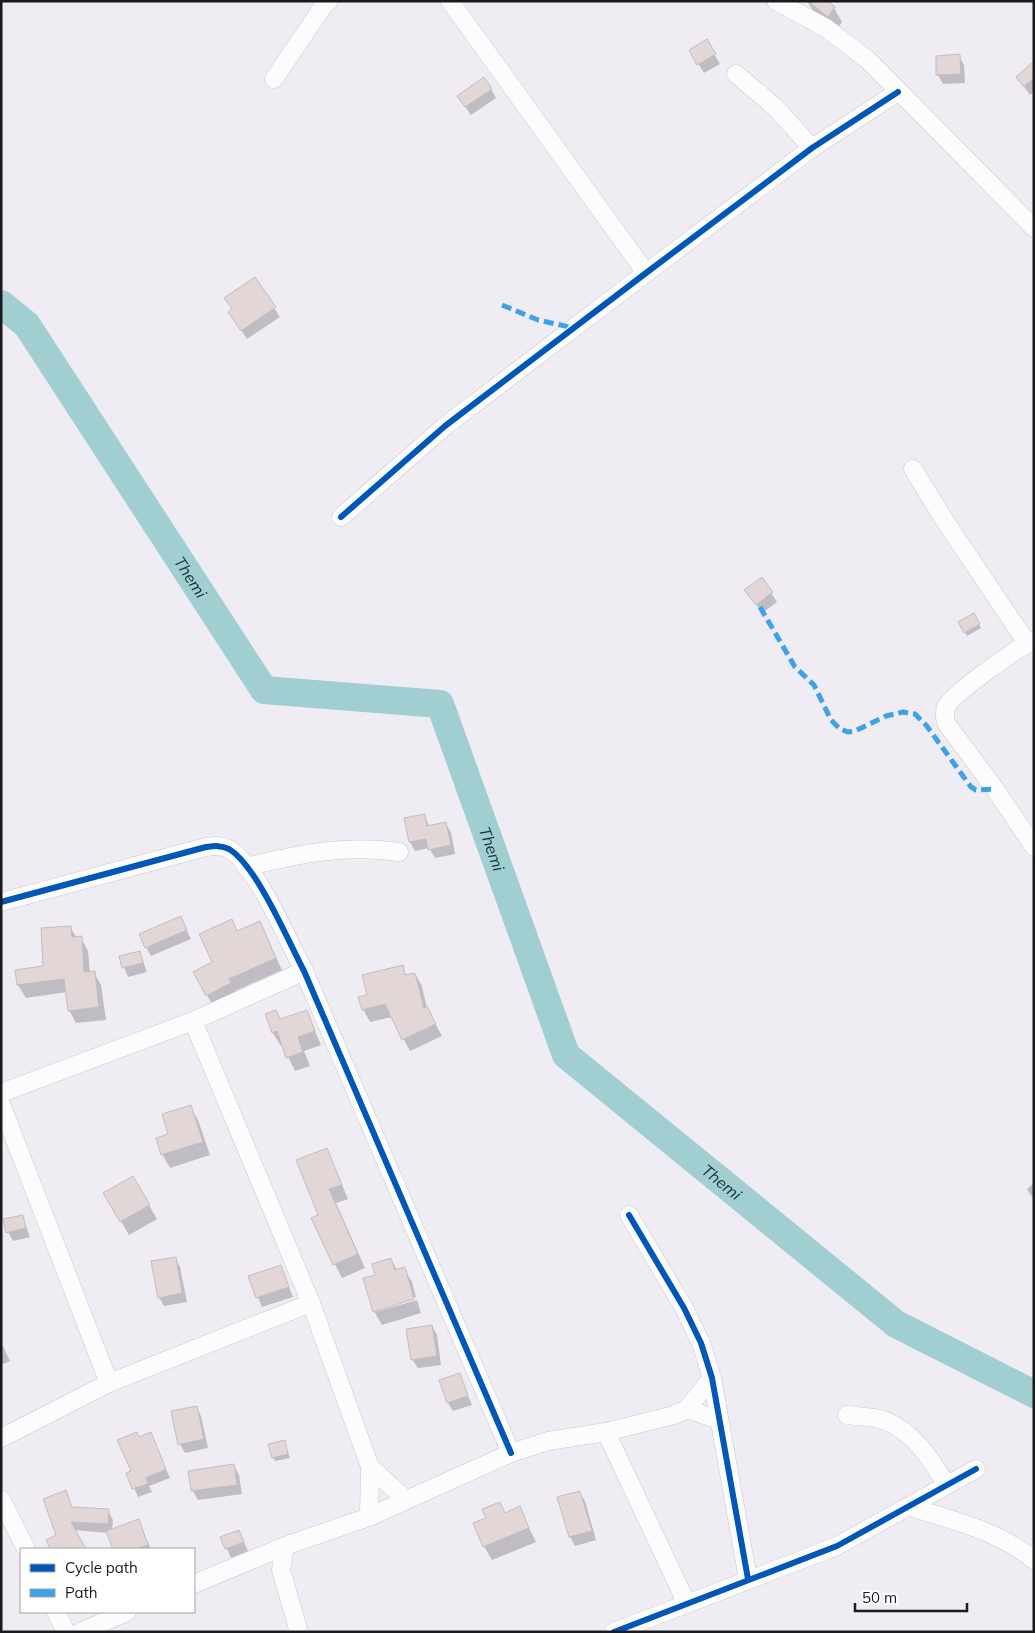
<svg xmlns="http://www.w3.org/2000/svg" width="1035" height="1633" font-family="Mulish,sans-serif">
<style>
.shadow{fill:#0003}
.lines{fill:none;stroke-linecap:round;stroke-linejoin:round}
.river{stroke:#a1ced1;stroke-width:28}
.building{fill:#e2d6d7;stroke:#c1bdc0}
.minor-casing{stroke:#c9c7cd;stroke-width:19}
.minor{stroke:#fdfcfd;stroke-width:18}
.quiet{stroke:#3da2ea;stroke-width:5;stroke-dasharray:10 5;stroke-linecap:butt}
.cycleway-casing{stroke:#fff;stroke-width:9}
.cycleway{stroke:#0057b8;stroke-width:6}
.labels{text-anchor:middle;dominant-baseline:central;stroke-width:5;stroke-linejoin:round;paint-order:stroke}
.water-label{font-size:16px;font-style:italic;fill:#0f3131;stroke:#fff}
</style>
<rect width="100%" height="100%" fill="#efecf4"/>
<g class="shadow">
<path d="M807 1H826L834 8 842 22 836 30 814 12Z"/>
<path d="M706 41 720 64 704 73 690 50Z"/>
<path d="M959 56 964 65 965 83 943 84 938 75 937 57Z"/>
<path d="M1034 63V92L1030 95 1017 77Z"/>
<path d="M491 89 496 98 471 115 464 105Z"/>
<path d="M255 278 280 317 247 339 235 321Z"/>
<path d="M762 579 777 602 762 613 746 590Z"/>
<path d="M974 615 981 628 967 636 960 623Z"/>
<path d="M424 816 430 827 445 823 451 832 455 854 435 858 429 848 415 851 410 842 405 819Z"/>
<path d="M231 921 238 932 259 922 282 970 235 991 237 995 214 1008 195 973 214 963Z"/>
<path d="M70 927 77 938H81L88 951 90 973H94L101 985 106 1020 76 1023 69 1010 67 992 26 998 18 985 16 971 45 967Z"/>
<path d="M185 927 191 939 151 956 146 947Z"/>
<path d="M140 953 147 972 128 977 120 957Z"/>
<path d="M402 967 407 976 415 974 422 986 427 1009 442 1036 410 1051 392 1017 370 1022 363 1009 369 995Z"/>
<path d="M306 1011 321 1045 304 1051 310 1066 295 1071 283 1046H281L273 1033 267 1015 281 1020Z"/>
<path d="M190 1107 198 1120 210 1155 170 1168 162 1154 170 1135Z"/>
<path d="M327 1150 348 1199 336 1203 365 1268 342 1278 312 1219 319 1216Z"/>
<path d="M133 1178 157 1219 129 1235 105 1194Z"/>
<path d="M1034 1183V1200L1027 1189Z"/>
<path d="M22 1216 30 1237 13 1241 8 1232Z"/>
<path d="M175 1258 180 1267 187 1302 164 1306 159 1297Z"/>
<path d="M391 1259 397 1270 404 1268 412 1282 416 1297 375 1310V1312L417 1300 421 1313 382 1325 374 1311Z"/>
<path d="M281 1267 293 1297 262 1307 250 1277Z"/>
<path d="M432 1326 437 1335 441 1365 418 1368 412 1359Z"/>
<path d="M1 1342 10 1361 1 1365Z"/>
<path d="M459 1375 472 1405 453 1411 448 1403Z"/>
<path d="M196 1407 201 1416 208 1448 185 1453 180 1444Z"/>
<path d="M150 1433 170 1478 149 1486 152 1492 138 1497 128 1474 132 1472 139 1438Z"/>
<path d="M284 1441 290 1458 275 1461 273 1457Z"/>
<path d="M234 1466 239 1475 242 1494 198 1500 193 1491 190 1472Z"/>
<path d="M65 1492 73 1508 108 1511 113 1520 112 1530 138 1521 151 1549H114L108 1533 74 1530 84 1547 80 1549H52L47 1541 57 1535Z"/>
<path d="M579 1492 585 1501 596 1540 575 1546 570 1537 558 1498Z"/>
<path d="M499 1503 505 1514 519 1508 536 1542 492 1560 484 1546 487 1519Z"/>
<path d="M239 1531 248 1551 231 1558 222 1538Z"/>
</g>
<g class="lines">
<path class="river" id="s1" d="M1 304 27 325 264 690 440 704 566 1055 896 1324 1034 1394"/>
</g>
<g class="building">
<path d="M808 1H828L835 7 828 17Z"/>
<path d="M707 39 716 54 697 65 689 50Z"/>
<path d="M960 54 961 74 936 75V56Z"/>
<path d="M1034 61V78L1024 87 1016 77Z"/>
<path d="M484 77 492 89 465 107 457 96Z"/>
<path d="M255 277 276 307 241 331 228 312 232 309 224 298Z"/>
<path d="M762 577 773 592 756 605 744 590Z"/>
<path d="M974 613 980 624 964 633 958 622Z"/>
<path d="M425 814 427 826 446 822 451 845 428 850 426 839 409 842 404 818Z"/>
<path d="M181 916 187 930 145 948 139 934Z"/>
<path d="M232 919 237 931 260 921 276 958 229 979 231 983 206 996 193 972 212 962 199 934Z"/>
<path d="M71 926 72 937 82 936 84 972 95 971 99 1007 68 1011 64 979 17 985 15 970 43 966 41 928Z"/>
<path d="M140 951 143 963 122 968 119 956Z"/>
<path d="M403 965 405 975 415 973 424 1008 427 1006 436 1024 402 1040 385 1004 362 1010 358 997 367 995 362 975Z"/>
<path d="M276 1010 280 1019 307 1010 315 1031 298 1037 303 1052 286 1058 277 1031 272 1033 265 1014Z"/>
<path d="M191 1105 203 1142 161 1155 156 1138 168 1134 162 1114Z"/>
<path d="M327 1148 342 1185 329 1189 358 1254 333 1265 311 1218 318 1215 296 1160Z"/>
<path d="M133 1176 150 1205 120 1222 103 1193Z"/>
<path d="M23 1215 26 1228 6 1233 3 1219Z"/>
<path d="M176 1257 182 1293 158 1298 151 1261Z"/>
<path d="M391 1258 395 1270 405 1267 414 1299 373 1312 363 1278 375 1275 372 1264Z"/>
<path d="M281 1265 289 1287 256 1298 248 1276Z"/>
<path d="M432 1325 437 1356 411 1360 406 1329Z"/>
<path d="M460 1373 468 1396 447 1403 439 1380Z"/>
<path d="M197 1406 204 1439 178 1445 171 1411Z"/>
<path d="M137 1432 139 1437 151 1432 166 1469 146 1478 148 1484 132 1489 126 1473 131 1471 117 1440Z"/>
<path d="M285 1440 288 1454 272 1458 268 1444Z"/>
<path d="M234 1464 237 1485 191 1491 188 1471Z"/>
<path d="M66 1490 72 1507 109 1509 108 1524 71 1522 86 1549H50L46 1540 56 1535 43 1499Z"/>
<path d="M580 1491 592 1531 569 1537 557 1497Z"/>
<path d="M500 1502 505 1513 520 1506 529 1528 483 1547 473 1523 486 1518 482 1509Z"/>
<path d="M139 1519 148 1545 136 1549H113L106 1531Z"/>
<path d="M239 1530 244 1542 225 1549 220 1537Z"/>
</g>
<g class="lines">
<g class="minor-casing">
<g id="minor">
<path d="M450 1 646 273"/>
<path d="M776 1 826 28 868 60 1034 228"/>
<path d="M736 74 776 108 812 148"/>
<path d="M274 79 324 5 329 1"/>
<path d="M913 469 945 521 1027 643"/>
<path d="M341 517 445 426 646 273 812 148 898 92"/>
<path d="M1034 640C1018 648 953 693 946 707 944 712 945 718 946 723L995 789 1034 847"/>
<path d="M246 867C298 854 346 844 399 852"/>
<path d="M1 902 206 847C214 846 221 845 229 849 257 866 288 941 304 971L511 1453"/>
<path d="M193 1021 311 1303 370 1467 406 1500"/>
<path d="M1 1093 193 1021 304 971"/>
<path d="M1 1104 109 1383"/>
<path d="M629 1215 684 1308 701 1343 712 1378 748 1579"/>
<path d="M687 1409 719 1420"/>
<path d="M847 1415C859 1417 875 1416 886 1421 915 1433 931 1460 947 1485"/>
<path d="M606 1432 686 1602"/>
<path d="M1 1438 109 1383 311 1303"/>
<path d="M1 1499 26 1549"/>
<path d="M910 1507C952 1520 999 1531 1034 1560"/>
<path d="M369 1517 370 1467"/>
<path d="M285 1546 281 1570 299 1632"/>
<path d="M194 1584 285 1546 369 1517 511 1453 548 1441 606 1432 674 1415 687 1409 712 1378"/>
<path d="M56 1612 66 1632"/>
<path d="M80 1632 127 1612"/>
<path d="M614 1632 837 1546 976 1469"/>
</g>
</g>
<use href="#minor" class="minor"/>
<g class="quiet">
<path d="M502 305 538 320 574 328"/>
<path d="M760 607 795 667 814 685 831 720 840 729 848 732 855 731 886 716 903 712 915 714 926 725 971 787 976 790 995 789"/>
</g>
<g class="cycleway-casing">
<g id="cycleway">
<path d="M341 517 445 426 646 273 812 148 898 92"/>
<path d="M1 902 206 847C214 846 221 845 229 849 257 866 288 941 304 971L511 1453"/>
<path d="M629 1215 684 1308 701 1343 712 1378 748 1579"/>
<path d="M614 1632 837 1546 976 1469"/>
</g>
</g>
<use href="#cycleway" class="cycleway"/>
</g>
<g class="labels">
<g class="water-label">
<text stroke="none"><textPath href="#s1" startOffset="334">Themi</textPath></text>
<text stroke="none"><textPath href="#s1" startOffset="799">Themi</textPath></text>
<text stroke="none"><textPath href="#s1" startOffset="1219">Themi</textPath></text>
</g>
</g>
<rect width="1035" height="1633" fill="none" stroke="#1b191e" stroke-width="5"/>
<rect x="20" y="1548" width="175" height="65" fill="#ffffff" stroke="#a4a3a5"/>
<rect x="30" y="1564" width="25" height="8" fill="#0057b8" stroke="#a4a3a5"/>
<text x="65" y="1573" font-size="15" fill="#1b191e">Cycle path</text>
<rect x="30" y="1589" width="25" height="8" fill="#3da2ea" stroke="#a4a3a5"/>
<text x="65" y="1598" font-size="15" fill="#1b191e">Path</text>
<path d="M855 1603v8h112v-8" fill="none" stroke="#1b191e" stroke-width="2.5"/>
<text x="862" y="1603" font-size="15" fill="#1b191e" stroke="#ffffff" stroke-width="4" paint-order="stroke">50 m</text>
</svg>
